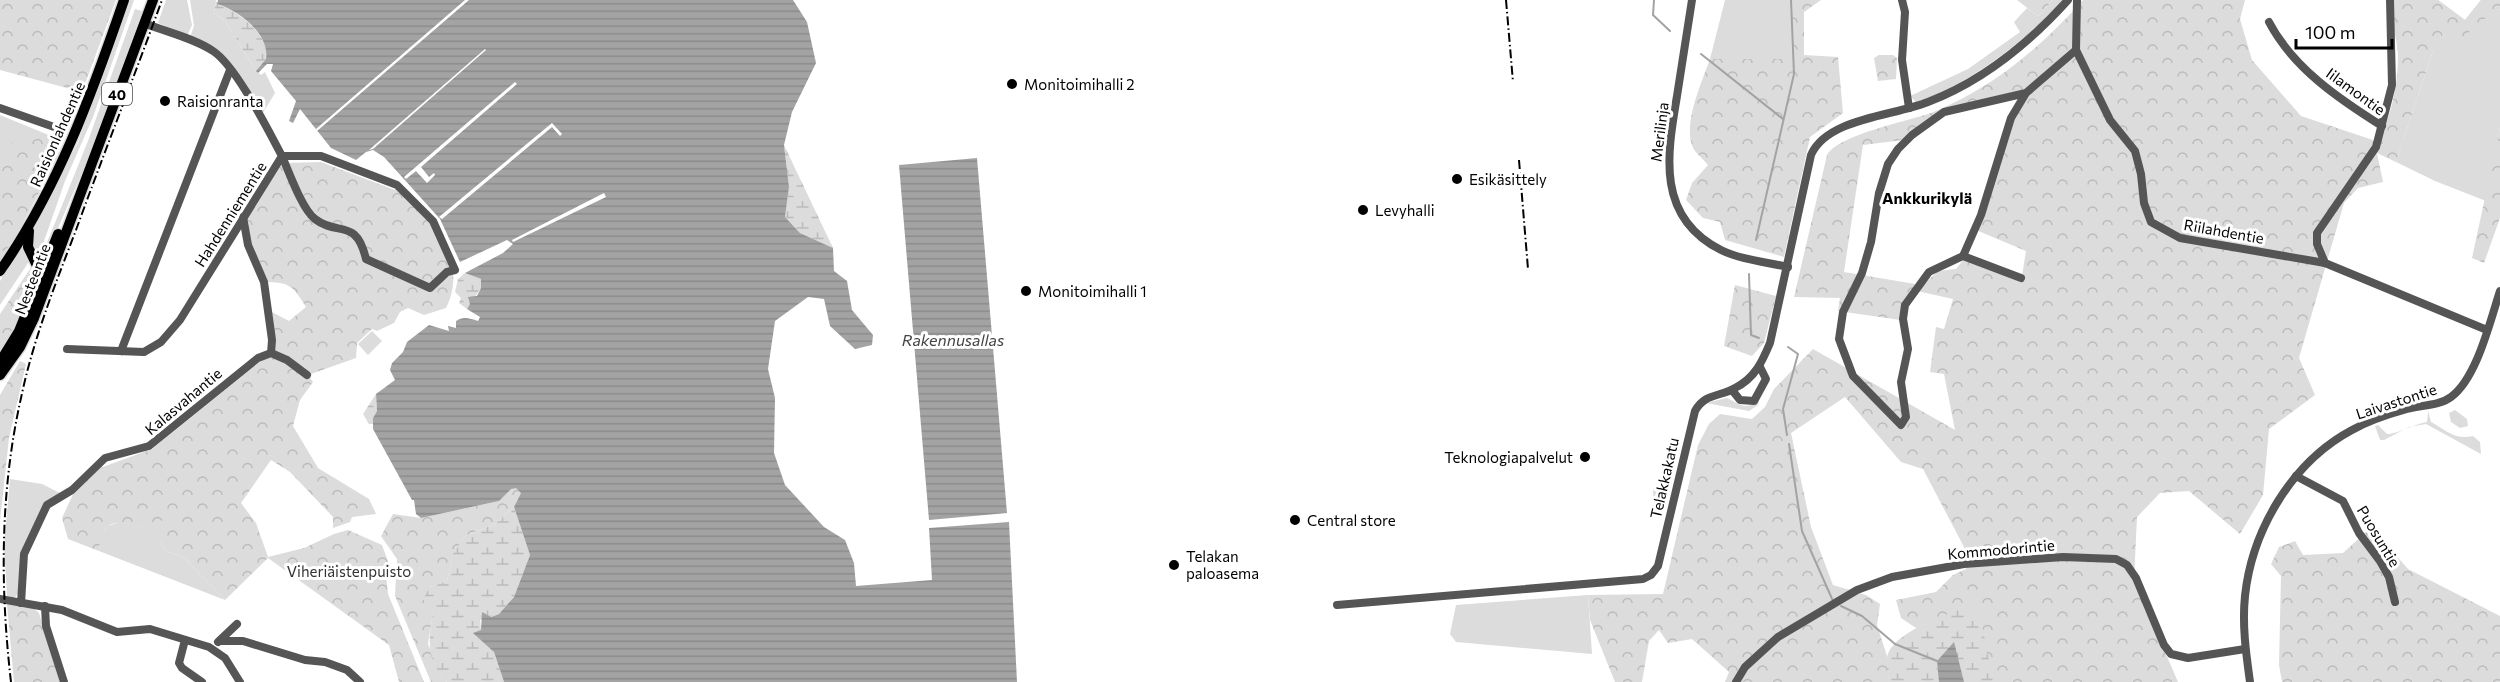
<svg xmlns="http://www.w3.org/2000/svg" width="2500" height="682" font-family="Commissioner,sans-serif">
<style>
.grass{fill:#dcdcdc}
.forest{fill:url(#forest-crowns)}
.wetland{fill:url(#wetland-marsh)}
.water{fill:url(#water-rules)}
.pier{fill:#fff}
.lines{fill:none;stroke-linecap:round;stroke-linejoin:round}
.stream{stroke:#a3a3a3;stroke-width:2}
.major-casing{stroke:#dbdbdb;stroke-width:13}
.minor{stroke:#555;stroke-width:8}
.major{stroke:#000;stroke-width:10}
.rail{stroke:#000;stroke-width:2;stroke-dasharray:9 3 1.5 3;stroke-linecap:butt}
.poi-dot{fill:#000;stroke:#fff;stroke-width:2}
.labels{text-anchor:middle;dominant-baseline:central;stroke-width:6;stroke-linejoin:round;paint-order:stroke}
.shield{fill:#fff;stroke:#4c4c4c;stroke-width:1.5}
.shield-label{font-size:14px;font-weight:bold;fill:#000}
.poi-label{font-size:15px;fill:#000;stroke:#fff;text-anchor:start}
.street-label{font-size:15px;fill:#000;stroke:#fff}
.park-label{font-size:15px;fill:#333;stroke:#fff}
.neighbourhood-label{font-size:16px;font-weight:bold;fill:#000;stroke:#fff}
.water-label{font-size:16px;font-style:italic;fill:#444;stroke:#fff}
</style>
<defs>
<pattern id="forest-crowns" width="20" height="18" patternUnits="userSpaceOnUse" patternTransform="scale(1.5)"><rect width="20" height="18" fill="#dcdcdc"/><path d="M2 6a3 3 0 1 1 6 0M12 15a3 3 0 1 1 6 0" fill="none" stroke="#bbb"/></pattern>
<pattern id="wetland-marsh" width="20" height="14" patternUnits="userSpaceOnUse" patternTransform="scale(1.5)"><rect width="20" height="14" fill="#dcdcdc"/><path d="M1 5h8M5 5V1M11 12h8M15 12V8" fill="none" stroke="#bbb"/></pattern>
<pattern id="water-rules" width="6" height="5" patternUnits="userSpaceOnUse" patternTransform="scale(1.5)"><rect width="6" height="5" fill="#a3a3a3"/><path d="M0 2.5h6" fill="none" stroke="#8b8b8b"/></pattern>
</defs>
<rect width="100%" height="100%" fill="#fff"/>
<g class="grass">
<path d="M129 0H134L93 117 65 181 43 244 36 255 31 241 34 226 78 143Z"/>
<path d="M166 0H187L192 25 187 36 158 23Z"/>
<path d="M190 0H216L214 13 225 21 256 71 261 75 265 72 275 93 261 116 221 57 189 40 194 26Z"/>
<path d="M1725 0H1790L1794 60 1710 59Z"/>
<path d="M2053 0H2064C2024 41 1978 78 1924 100L1916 102 1910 96 1968 69 2020 32 2014 22 2027 8 2038 16Z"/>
<path d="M2438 0 2465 20 2481 0H2492L2500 10V128L2486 201 2435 181 2396 162 2432 54 2446 27Z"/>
<path d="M135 9 142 11 94 144 41 268 37 259 46 245 88 141Z"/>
<path d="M0 115 51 136 62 144 12 243 0 261Z"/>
<path d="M23 246 30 260 0 305V281Z"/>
<path d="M372 331 382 341 368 355 358 344Z"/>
<path d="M1727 398C1741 405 1746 410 1759 401L1758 405 1749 411 1706 403Z"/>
<path d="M2455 410 2467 419 2468 426 2460 428 2451 422 2449 413Z"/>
<path d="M2428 411 2431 422C2447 431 2455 440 2473 436L2480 442 2481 454 2426 424 2409 427 2384 440H2380L2375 426 2378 425 2387 434C2395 435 2414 424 2427 422Z"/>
<path d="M10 479 42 484 60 493C47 500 26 537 23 552 20 566 25 589 14 598L7 596 4 546Z"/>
<path d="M1666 488 1661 511 1654 510 1653 489Z"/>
<path d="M163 518 174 519 161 544 166 551 183 557 225 600 99 551 100 536 108 526 120 522 140 527Z"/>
<path d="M1588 595 1592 654 1456 642 1450 634 1456 605Z"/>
</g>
<g class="forest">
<path d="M0 0H116L82 92 0 70Z"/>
<path d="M1790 0H1821L1804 12V55L1838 57 1843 113 1810 137 1784 257 1725 240 1720 222 1703 218 1686 200 1692 183 1708 165C1704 160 1699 156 1695 151 1680 129 1702 82 1710 59H1794Z"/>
<path d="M2017 0H2053L2038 16Z"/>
<path d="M2083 0H2245L2240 19 2252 60 2301 116 2373 140 2376 148C2390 120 2398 88 2398 56 2397 38 2390 18 2393 0H2438L2465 20 2481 0H2500V10L2498 8 2463 37 2446 28 2432 54 2396 162 2377 153 2383 182 2358 188 2344 203 2299 358 2315 395 2269 429 2263 495 2240 534 2189 491 2160 493 2137 517 2134 580 2178 682H1993L1938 619 1916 628 1901 618 1896 600 1936 592 1953 575 1966 569 1964 547 1923 469 1901 462 1845 397 1791 433 1811 527 1833 585 1866 595 1880 604 1877 625 1887 656 1889 682H1725L1729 672 1692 639 1668 643 1659 630 1649 641 1642 682H1615L1590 620 1588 595 1663 594 1698 445 1709 424 1720 414 1752 419 1765 407 1774 389 1813 349 1955 430 1944 374 1930 372 1936 327 1944 329 1953 299 1917 291 1938 271 1956 269 1964 259 2021 282 2026 251 1976 230 2020 93 1948 109 1903 140 1863 145 1844 272 1915 284 1900 320 1838 311 1840 298 1794 297 1827 155C1839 134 1911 121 1936 111 1995 86 2041 47 2083 0Z"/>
<path d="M1879 55H1893L1897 58 1896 79 1878 81 1874 58Z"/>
<path d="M2500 128V218L2484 263 2472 258Z"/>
<path d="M51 136 62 144 54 165 12 243 4 251H0V146Z"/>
<path d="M282 156 285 163 321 162 395 190 397 185C409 197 425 208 433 222 451 248 461 279 446 308L424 315 408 308 400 312 394 323 377 331 372 329 357 343 356 358 308 375 313 382 300 400 293 426 318 468 369 499 376 514 352 517 350 522 333 528V517L290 472 271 460 241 503 256 523 268 557 304 548 334 534 348 530 382 545 390 567 386 575 388 594 424 682H399L389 645 268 558 225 600 183 557 166 551 161 544 173 519C161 518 153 526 141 527 135 527 129 524 123 523 104 520 100 537 99 551L68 539 62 518 74 492 100 468 152 449 271 353 268 310 289 321 306 307C293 286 290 282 264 282L248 245 243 217Z"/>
<path d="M32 266 37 276 16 324 0 351V314Z"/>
<path d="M1735 285 1776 296 1764 343 1752 356 1724 346Z"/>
<path d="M20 361 26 364 9 438 0 521V395Z"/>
<path d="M516 487 521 493 514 507 495 524 465 536 453 555 447 581 430 587 433 613 428 644 441 675 447 682H431L395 596 397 559 381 536 393 514 421 518 499 501 510 489Z"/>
<path d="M2366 532 2386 544 2408 569 2500 616V682H2282L2279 665 2281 576 2271 564 2279 547 2295 541 2303 555 2343 553Z"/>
<path d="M7 604 33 608 39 613 60 682H14Z"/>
</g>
<g class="wetland">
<path d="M216 0 217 4C238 11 270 34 266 59L256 71 225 21 214 13Z"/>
<path d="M784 145 833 248 800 233 785 217 789 187Z"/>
<path d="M465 273 481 279V288L467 309 459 303 461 298 455 292 458 279Z"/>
<path d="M376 394 377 411 373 418 374 424H369L363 414Z"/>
<path d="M514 507 530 555 514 597 499 614 480 620 481 630 494 652 504 682H447C426 660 428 640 433 613L423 599 430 587 447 581 453 554 465 536 495 524Z"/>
<path d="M1965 607 1980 614 1993 682H1889C1888 674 1886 665 1887 658 1890 633 1945 616 1965 607Z"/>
</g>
<g class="water">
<path d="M218 0H793L807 22 816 63 792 112 784 145 789 187 785 217 800 233 833 248 834 271 847 281 852 310 873 335 872 345 855 349 830 326 824 299 808 297 775 321 768 369 775 398 774 453 785 485 824 527 845 540 854 563 856 586 932 580 929 528 1009 522 1017 682H504L494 652 473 633 481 630 482 612 491 617 499 614 514 597 530 555 514 507 521 493 516 488 511 489 499 501 421 518 416 514 414 500H412L373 429V418L377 411 376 394 395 380 390 370 392 363 403 352 407 342 429 325 449 331 448 326 456 328V321C463 316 469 318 478 321L480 317 467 309 470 304 468 297 477 296 481 288V279L465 273 503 253 513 244 507 240 460 262 440 219 384 157 373 150 366 152 356 160 331 148 300 109 293 123 289 121 296 101 271 71 273 64H267L258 73 256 71 266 59C270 34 238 10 217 4Z"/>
<path d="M977 158 1007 513 929 520 899 165Z"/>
<path d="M1954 642 1964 682H1939L1937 661Z"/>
</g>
<g class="pier">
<path d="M465 0H469L317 131 316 129Z"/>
<path d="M485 49 486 50 373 149 369 150Z"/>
<path d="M515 82 517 84 421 167 429 177 434 173 435 175 427 183 416 171 406 179 404 177Z"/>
<path d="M552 123 562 134 560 136 552 127 442 219 439 217Z"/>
<path d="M604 193 606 197 513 242 512 240Z"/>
</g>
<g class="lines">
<g class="stream">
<path d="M1654 0 1653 15 1670 31"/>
<path d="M1701 54 1783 119"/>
<path d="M1756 240 1794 74 1791 0"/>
<path d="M1749 274 1751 335 1759 338"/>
<path d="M1787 435 1783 409 1798 354 1788 347"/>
<path d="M1789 444 1802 531 1833 601"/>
<path d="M1841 606 1862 616 1895 644 1937 661"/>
</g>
<g class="major-casing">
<g id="major">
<path d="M29 231 28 247 43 278"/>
<path d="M0 271C58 188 91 96 124 0"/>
<path d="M0 362 19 331 58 234"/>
<path d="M0 375 20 347 34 318 153 0"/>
</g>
</g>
<g class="minor">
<path d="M1692 0C1687 32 1682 64 1677 96 1667 155 1656 217 1721 250 1742 260 1766 262 1788 267"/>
<path d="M1902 0 1905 12 1902 60 1909 108"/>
<path d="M2077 0 2076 50 2110 120 2135 151 2141 174 2144 203 2151 222 2180 238 2325 263 2487 330"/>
<path d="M2269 22C2293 68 2339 99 2382 126"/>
<path d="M2026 93 2011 118 1981 215 1963 256 1929 272 1905 305 1903 319 1908 349 1901 382 1906 417 1901 425 1853 376 1839 339 1843 312 1862 273 1871 242 1879 193 1888 164 1898 149 1912 135 1944 112 2026 93 2076 50"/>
<path d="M0 108 57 128"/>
<path d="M282 156H321L397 185 433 221 455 270 447 272 430 288 366 259C356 217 338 237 315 219 302 209 289 172 282 156Z"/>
<path d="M243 217 248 245 264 282 272 340 271 353"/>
<path d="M1963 256 2021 278"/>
<path d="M2325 263 2317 244V233L2376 147 2392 85 2390 0"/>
<path d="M67 349 144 352 161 342 180 320 282 156C268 130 236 66 213 51 194 38 166 32 144 23"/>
<path d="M121 351 230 70"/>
<path d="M1732 390 1740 400 1754 401 1766 379 1760 367"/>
<path d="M2296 476 2343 501 2359 533 2380 561 2389 577 2395 602"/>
<path d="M0 599 62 610 117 632 150 629 209 647 225 658 240 682"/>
<path d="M21 603 24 554 47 505 72 490 105 458 149 446 258 358 271 353 287 360 307 375"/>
<path d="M1337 605 1643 579 1651 575 1658 566 1695 411C1705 393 1720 397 1735 388 1755 378 1762 362 1770 343L1811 155C1827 118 1894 116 1928 102 1983 81 2030 42 2068 0"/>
<path d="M45 606 46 626 64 682"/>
<path d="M185 640 179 663 182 668 202 682"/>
<path d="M220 641H243L305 660 325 662 347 670 360 682"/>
<path d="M218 642 237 624"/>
<path d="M1736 682 1745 667 1778 637 1857 590 1892 577 1964 564 2063 557 2116 559 2127 565 2136 578 2164 645 2171 654 2188 658 2245 649"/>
<path d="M2250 682C2246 653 2242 625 2245 596 2252 530 2292 462 2352 430 2368 421 2389 414 2407 409 2421 405 2439 406 2451 397 2477 378 2490 321 2500 291"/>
</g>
<use href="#major" class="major"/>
<g class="rail">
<path d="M1506 0 1513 82"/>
<path d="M1519 160 1528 269"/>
<path d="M11 682C0 587 0 491 21 398 33 340 55 285 76 230 104 153 134 77 162 0"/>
</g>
</g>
<g class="poi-dot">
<circle cx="1012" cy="84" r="6"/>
<circle cx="165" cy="101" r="6"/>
<circle cx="1457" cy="179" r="6"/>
<circle cx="1363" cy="210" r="6"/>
<circle cx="1026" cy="291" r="6"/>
<circle cx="1585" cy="457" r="6"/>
<circle cx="1295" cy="520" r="6"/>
<circle cx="1174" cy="565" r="6"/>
</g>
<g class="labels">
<rect class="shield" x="102" y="83" width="30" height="22" rx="4.5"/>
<g class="shield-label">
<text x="117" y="94">40</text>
</g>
<g class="poi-label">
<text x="1024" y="84">Monitoimihalli 2</text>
<text x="177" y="101">Raisionranta</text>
<text x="1469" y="179">Esikäsittely</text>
<text x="1375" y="210">Levyhalli</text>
<text x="1038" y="291">Monitoimihalli 1</text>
<text x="1573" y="457" text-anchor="end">Teknologiapalvelut</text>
<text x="1307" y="520">Central store</text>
<text x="1186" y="556">Telakan<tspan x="1186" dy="17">paloasema</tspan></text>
</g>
<g class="street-label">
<text transform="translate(2356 91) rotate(36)">Iilamontie</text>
<text transform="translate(1659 132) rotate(-83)">Merilinja</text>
<text transform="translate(57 134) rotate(-66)">Raisionlahdentie</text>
<text transform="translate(230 214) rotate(-58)">Hahdenniementie</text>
<text transform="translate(2224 231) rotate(10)">Riilahdentie</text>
<text transform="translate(32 279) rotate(-69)">Nesteentie</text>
<text transform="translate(183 401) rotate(-40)">Kalasvahantie</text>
<text transform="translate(2396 401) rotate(-18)">Laivastontie</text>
<text transform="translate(1664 478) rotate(-77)">Telakkakatu</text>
<text transform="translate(2379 536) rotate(59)">Puosuntie</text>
<text transform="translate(2001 549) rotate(-5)">Kommodorintie</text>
</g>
<g class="park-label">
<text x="349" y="571">Viheriäistenpuisto</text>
</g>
<g class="neighbourhood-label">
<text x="1927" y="197">Ankkurikylä</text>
</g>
<g class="water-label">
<text x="953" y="339">Rakennusallas</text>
</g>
</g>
<path d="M2296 39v9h96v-9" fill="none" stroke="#000000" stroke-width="3"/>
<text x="2305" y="39" font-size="18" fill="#000000" stroke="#ffffff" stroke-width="4.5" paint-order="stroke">100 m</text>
</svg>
